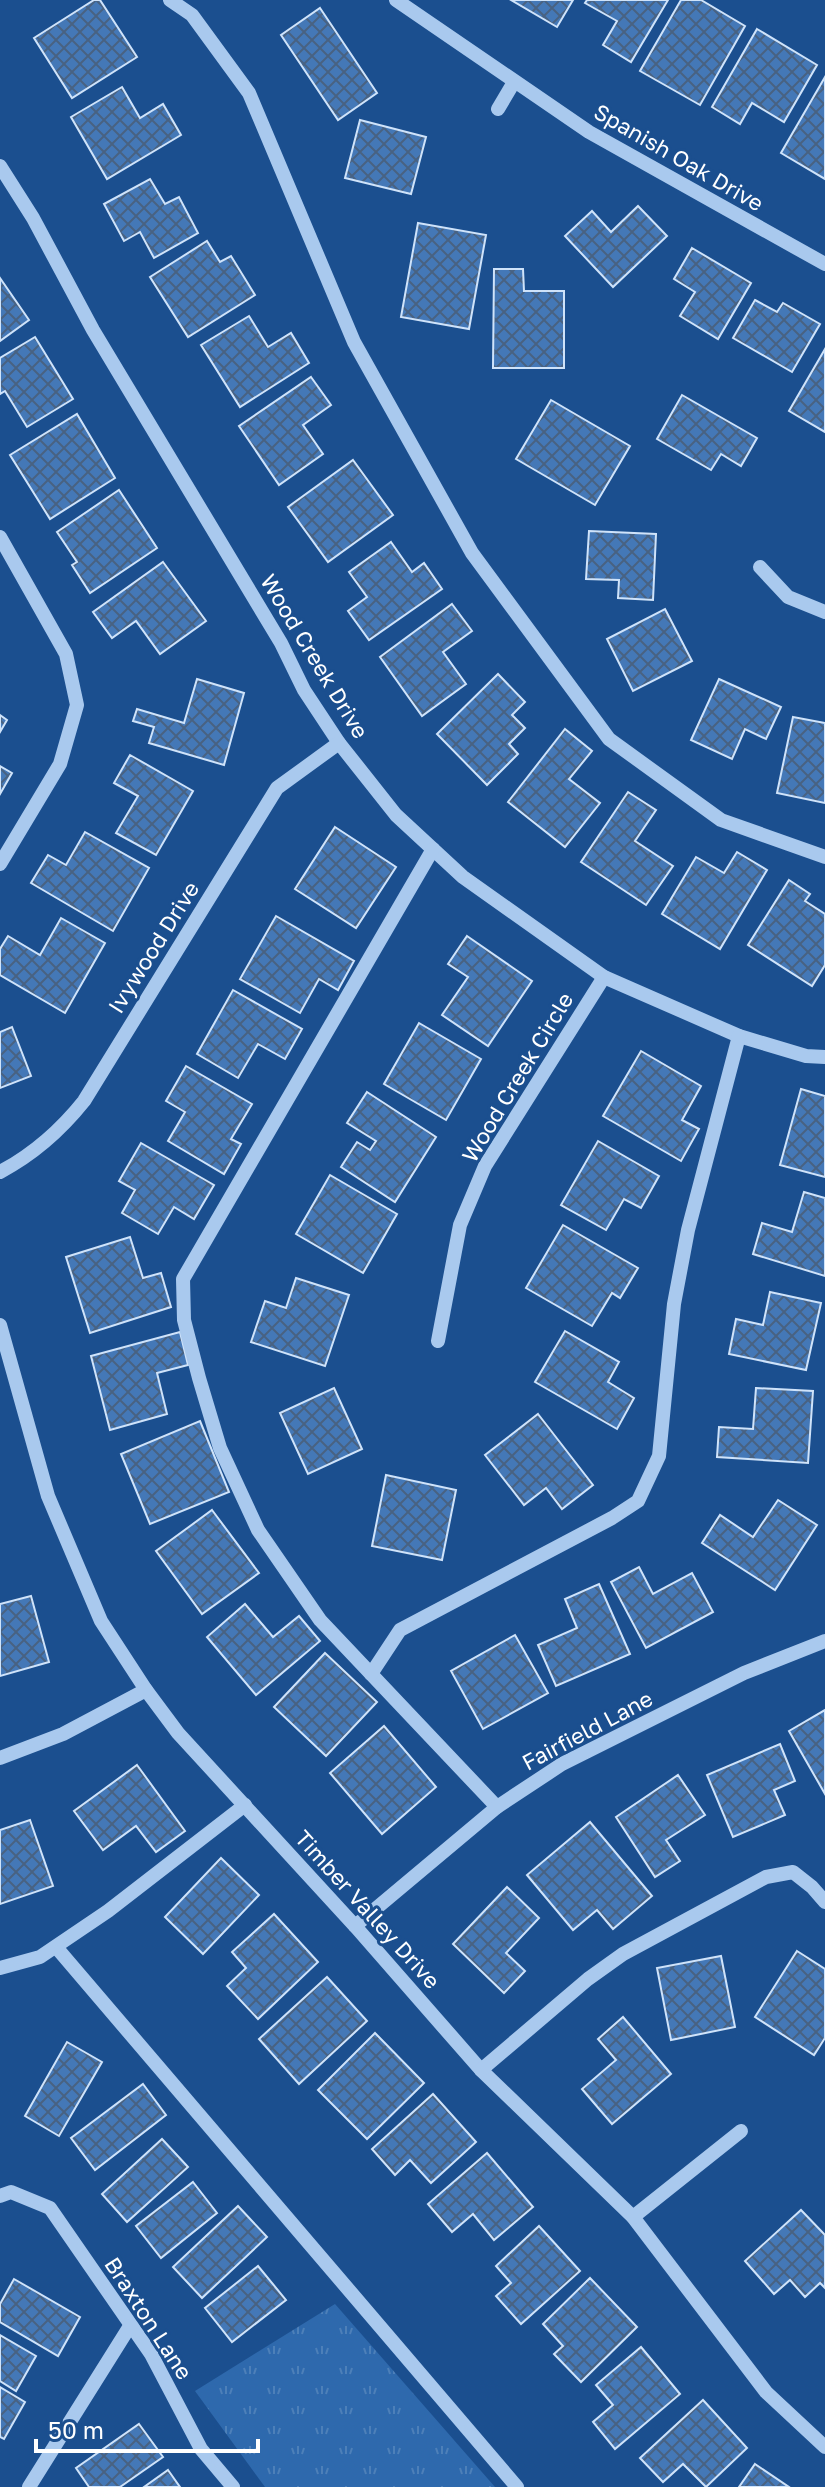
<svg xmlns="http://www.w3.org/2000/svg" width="825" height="2487" font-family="'Golos Text',sans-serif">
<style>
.park{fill:url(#park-tufts)}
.building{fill:url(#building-cross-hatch);stroke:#cfe3fa;stroke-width:2}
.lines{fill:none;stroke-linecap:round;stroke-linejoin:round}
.minor{stroke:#a9c9ee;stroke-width:14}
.labels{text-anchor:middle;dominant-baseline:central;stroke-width:6;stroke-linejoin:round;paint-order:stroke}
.street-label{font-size:22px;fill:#fff;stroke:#1b4f8f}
</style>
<defs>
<pattern id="park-tufts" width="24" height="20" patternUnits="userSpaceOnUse" patternTransform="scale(2)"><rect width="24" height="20" fill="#2e69ad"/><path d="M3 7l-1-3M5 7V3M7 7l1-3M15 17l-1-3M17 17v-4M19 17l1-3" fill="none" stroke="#4d80b9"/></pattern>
<pattern id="building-cross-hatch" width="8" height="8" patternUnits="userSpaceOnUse" patternTransform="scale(2)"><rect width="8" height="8" fill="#4478b7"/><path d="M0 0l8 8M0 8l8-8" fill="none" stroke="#486282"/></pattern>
</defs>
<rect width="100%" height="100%" fill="#1b4f8f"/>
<path class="park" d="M335 2304 495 2487H265L195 2391Z"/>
<g class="building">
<path d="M94 0H100L137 57 72 98 34 38Z"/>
<path d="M511 0H573L557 27Z"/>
<path d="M587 0H668L631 62 603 45 617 21 585 3Z"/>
<path d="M681 0H701L745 26 700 105 640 71Z"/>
<path d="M320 8 377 93 338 120 281 35Z"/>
<path d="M757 29 817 65 784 122 752 103 740 124 712 107Z"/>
<path d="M825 77V179L781 153Z"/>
<path d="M122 87 140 118 163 104 181 135 107 179 71 117Z"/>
<path d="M360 120 426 137 411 194 345 178Z"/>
<path d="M150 179 165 204 179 197 198 233 154 258 140 232 124 241 104 204Z"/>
<path d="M638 206 667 236 613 287 565 236 592 211 611 232Z"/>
<path d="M418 223 486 235 469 329 401 317Z"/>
<path d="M207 241 220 262 231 256 255 295 188 337 150 277Z"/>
<path d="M692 248 751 283 718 339 680 316 695 292 674 279Z"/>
<path d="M494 269H523L524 291H564V368H493Z"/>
<path d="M0 278 29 320 0 341Z"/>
<path d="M755 300 777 312 783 303 820 324 792 372 733 338Z"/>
<path d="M249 316 268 347 291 333 309 363 240 407 201 345Z"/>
<path d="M35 337 73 399 27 427 5 391 0 394V358Z"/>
<path d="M825 349V432L789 411Z"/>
<path d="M311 377 331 405 303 425 323 454 279 485 239 426Z"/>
<path d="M682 395 757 438 741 466 721 454 711 470 657 439Z"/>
<path d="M551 400 630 446 595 505 516 459Z"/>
<path d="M77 414 115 478 50 519 10 455Z"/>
<path d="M353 460 393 515 328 562 288 507Z"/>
<path d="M119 490 157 548 90 593 72 565 77 562 57 532Z"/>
<path d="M589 531 656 534 653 600 618 598 619 580 586 579Z"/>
<path d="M391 542 412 572 424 563 442 589 369 640 348 611 367 597 349 572Z"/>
<path d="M163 562 206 621 160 654 136 621 112 638 93 612Z"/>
<path d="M452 604 472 631 443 652 466 684 422 716 380 657Z"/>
<path d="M665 609 692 661 633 691 607 639Z"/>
<path d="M498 674 525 702 512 715 525 728 509 744 518 754 487 785 437 734Z"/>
<path d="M197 679 244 693 224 765 149 743 154 727 133 721 137 709 184 723Z"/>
<path d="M719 679 781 707 766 739 745 729 732 759 691 740Z"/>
<path d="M0 715 7 720 0 732Z"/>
<path d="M793 717 825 723V803L777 793Z"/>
<path d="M565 729 592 751 569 779 600 803 565 847 508 802Z"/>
<path d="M130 755 193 791 156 855 116 833 138 796 114 783Z"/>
<path d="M0 766 12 773 0 794Z"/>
<path d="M628 792 656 810 635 841 673 866 646 905 581 862Z"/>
<path d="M335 827 396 867 356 928 295 889Z"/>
<path d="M85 832 149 868 113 931 31 883 48 855 66 865Z"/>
<path d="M737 852 767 870 720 949 662 914 696 857 724 873Z"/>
<path d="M789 880 810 894 805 901 825 914V965L812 986 748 945Z"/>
<path d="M276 916 354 961 338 990 319 979 300 1013 240 979Z"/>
<path d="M61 918 105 943 65 1013 0 975V949L8 936 40 955Z"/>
<path d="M467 936 532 981 488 1046 442 1015 468 977 448 964Z"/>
<path d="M233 990 302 1029 285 1059 258 1044 238 1078 197 1054Z"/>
<path d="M419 1023 481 1059 446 1120 384 1084Z"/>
<path d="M12 1027 31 1076 0 1088V1032Z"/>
<path d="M641 1051 701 1086 682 1120 699 1129 681 1161 603 1116Z"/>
<path d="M186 1066 252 1104 231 1139 241 1144 224 1174 168 1141 185 1112 166 1101Z"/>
<path d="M801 1089 825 1096V1177L780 1165Z"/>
<path d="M367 1092 436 1137 395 1202 341 1167 357 1142 370 1150 376 1141 347 1123Z"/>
<path d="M598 1141 659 1176 641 1208 624 1199 606 1230 561 1205Z"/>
<path d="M141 1143 214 1185 194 1219 174 1207 158 1234 122 1213 135 1190 119 1181Z"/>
<path d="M330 1175 397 1214 363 1273 296 1234Z"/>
<path d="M804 1192 825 1198V1276L753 1254 762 1223 792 1232Z"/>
<path d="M563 1225 638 1268 620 1298 612 1293 592 1326 526 1288Z"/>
<path d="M130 1237 143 1278 161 1273 171 1307 90 1333 66 1257Z"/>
<path d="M296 1278 349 1295 325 1366 251 1342 265 1301 286 1308Z"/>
<path d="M770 1292 821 1303 806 1370 729 1354 736 1319 763 1325Z"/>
<path d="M565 1331 619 1362 608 1382 634 1398 617 1429 535 1382Z"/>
<path d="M180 1332 188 1365 157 1373 167 1414 110 1430 91 1356Z"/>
<path d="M334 1388 362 1449 308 1474 280 1413Z"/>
<path d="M756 1388 813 1391 808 1463 717 1457 719 1427 753 1429Z"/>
<path d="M538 1414 593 1485 562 1509 546 1488 524 1505 485 1455Z"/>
<path d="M200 1421 229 1492 150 1524 121 1454Z"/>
<path d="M386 1475 456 1490 442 1560 372 1546Z"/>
<path d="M778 1500 817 1525 775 1590 702 1543 720 1515 753 1537Z"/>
<path d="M212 1510 259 1573 202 1614 156 1551Z"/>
<path d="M639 1567 653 1594 692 1573 713 1612 646 1648 611 1582Z"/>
<path d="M599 1584 630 1654 556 1686 538 1645 577 1628 565 1599Z"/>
<path d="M31 1596 49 1662 0 1676V1604Z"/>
<path d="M245 1604 273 1637 299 1616 320 1641 256 1695 207 1637Z"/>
<path d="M515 1635 548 1693 483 1729 451 1671Z"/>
<path d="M325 1653 377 1702 326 1756 274 1707Z"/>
<path d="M825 1710V1794L789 1731Z"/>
<path d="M384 1726 436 1787 382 1834 330 1773Z"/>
<path d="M780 1744 795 1781 774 1790 785 1815 733 1837 707 1775Z"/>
<path d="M137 1765 185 1831 156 1852 136 1826 103 1850 74 1811Z"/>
<path d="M678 1775 705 1815 666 1840 680 1861 655 1877 616 1817Z"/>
<path d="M30 1820 53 1886 0 1904V1830Z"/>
<path d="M590 1822 652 1896 613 1929 597 1910 573 1930 527 1875Z"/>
<path d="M221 1858 259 1895 203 1954 165 1917Z"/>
<path d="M507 1887 539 1918 506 1953 525 1971 504 1993 453 1944Z"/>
<path d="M274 1914 318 1962 258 2019 227 1986 246 1968 232 1952Z"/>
<path d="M797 1951 825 1969V2038L814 2055 755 2017Z"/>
<path d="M721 1956 735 2027 671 2040 657 1968Z"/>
<path d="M327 1977 367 2021 299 2084 259 2039Z"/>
<path d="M623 2017 671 2074 612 2124 582 2089 616 2060 598 2039Z"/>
<path d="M375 2033 424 2083 367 2139 318 2090Z"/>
<path d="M67 2042 102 2062 59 2136 25 2116Z"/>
<path d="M143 2084 166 2115 95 2170 71 2138Z"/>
<path d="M433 2094 476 2142 431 2183 410 2160 395 2175 372 2149Z"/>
<path d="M162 2139 188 2167 127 2222 102 2194Z"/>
<path d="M487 2153 533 2207 494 2240 473 2214 452 2232 428 2204Z"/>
<path d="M193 2182 217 2213 161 2258 136 2226Z"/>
<path d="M238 2206 267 2237 202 2298 173 2267Z"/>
<path d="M801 2210 825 2235V2288L820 2283 805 2297 790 2280 774 2294 745 2261Z"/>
<path d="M539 2226 580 2271 521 2324 496 2296 511 2283 496 2266Z"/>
<path d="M258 2266 286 2300 232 2342 205 2308Z"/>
<path d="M590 2278 637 2327 581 2382 554 2354 563 2346 543 2324Z"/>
<path d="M14 2279 80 2317 58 2356 0 2322V2304Z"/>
<path d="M0 2335 36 2356 16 2391 0 2381Z"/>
<path d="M641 2347 680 2394 615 2449 593 2422 613 2405 596 2385Z"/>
<path d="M0 2387 25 2402 4 2439 0 2437Z"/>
<path d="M703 2400 747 2448 706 2487 683 2464 663 2482 640 2458Z"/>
<path d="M139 2424 163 2457 120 2487H89L76 2468Z"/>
<path d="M755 2464 789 2487H739Z"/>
<path d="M168 2470 180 2487H144Z"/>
</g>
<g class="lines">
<g class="minor">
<path d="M170 0 192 15 249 93 354 342 472 553 609 739 721 820 825 857"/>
<path d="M396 0 589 132 825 264"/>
<path d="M498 109 514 82"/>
<path d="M0 166 33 218 93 330 281 643 304 690 339 743 396 815 463 877 604 977 739 1036 806 1056 825 1057"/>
<path d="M0 537 66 654 77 705 60 764 0 864"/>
<path d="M760 567 788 597 825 612"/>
<path d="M433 849 183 1279 184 1320 199 1378 220 1448 258 1530 320 1620 497 1807"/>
<path d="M0 1172C34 1154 60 1131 84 1101L277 788 339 743"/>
<path d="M0 1325 48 1496 101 1621 146 1690 178 1733 355 1926 481 2070 633 2217 766 2392 825 2447"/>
<path d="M438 1341 460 1225 485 1166 604 977"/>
<path d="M371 1674 400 1630 612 1518 638 1501 659 1456 674 1304 688 1230 739 1036"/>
<path d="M0 1758 63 1734 146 1690"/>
<path d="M355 1926 497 1807 562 1764 744 1673 825 1641"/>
<path d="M56 1947 517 2487"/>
<path d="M0 1968 40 1957 108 1911 245 1805"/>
<path d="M481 2070 588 1979 623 1954 766 1877 793 1872 812 1887 825 1902"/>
<path d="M0 2196 11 2192 50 2208 151 2354 201 2449 233 2487"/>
<path d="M633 2217 741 2131"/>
<path d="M29 2487 130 2326"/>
</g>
</g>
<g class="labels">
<g class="street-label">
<text transform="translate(679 157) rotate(30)">Spanish Oak Drive</text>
<text transform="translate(315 656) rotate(59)">Wood Creek Drive</text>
<text transform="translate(153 947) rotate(-58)">Ivywood Drive</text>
<text transform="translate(517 1077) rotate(-59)">Wood Creek Circle</text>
<text transform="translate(587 1730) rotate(-28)">Fairfield Lane</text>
<text transform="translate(368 1909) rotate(48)">Timber Valley Drive</text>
<text transform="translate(149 2318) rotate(57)">Braxton Lane</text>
</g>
</g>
<path d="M36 2439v12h222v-12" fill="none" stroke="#ffffff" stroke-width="4"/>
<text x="48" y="2439" font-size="24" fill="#ffffff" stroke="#1b4f8f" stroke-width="6" paint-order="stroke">50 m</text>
</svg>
